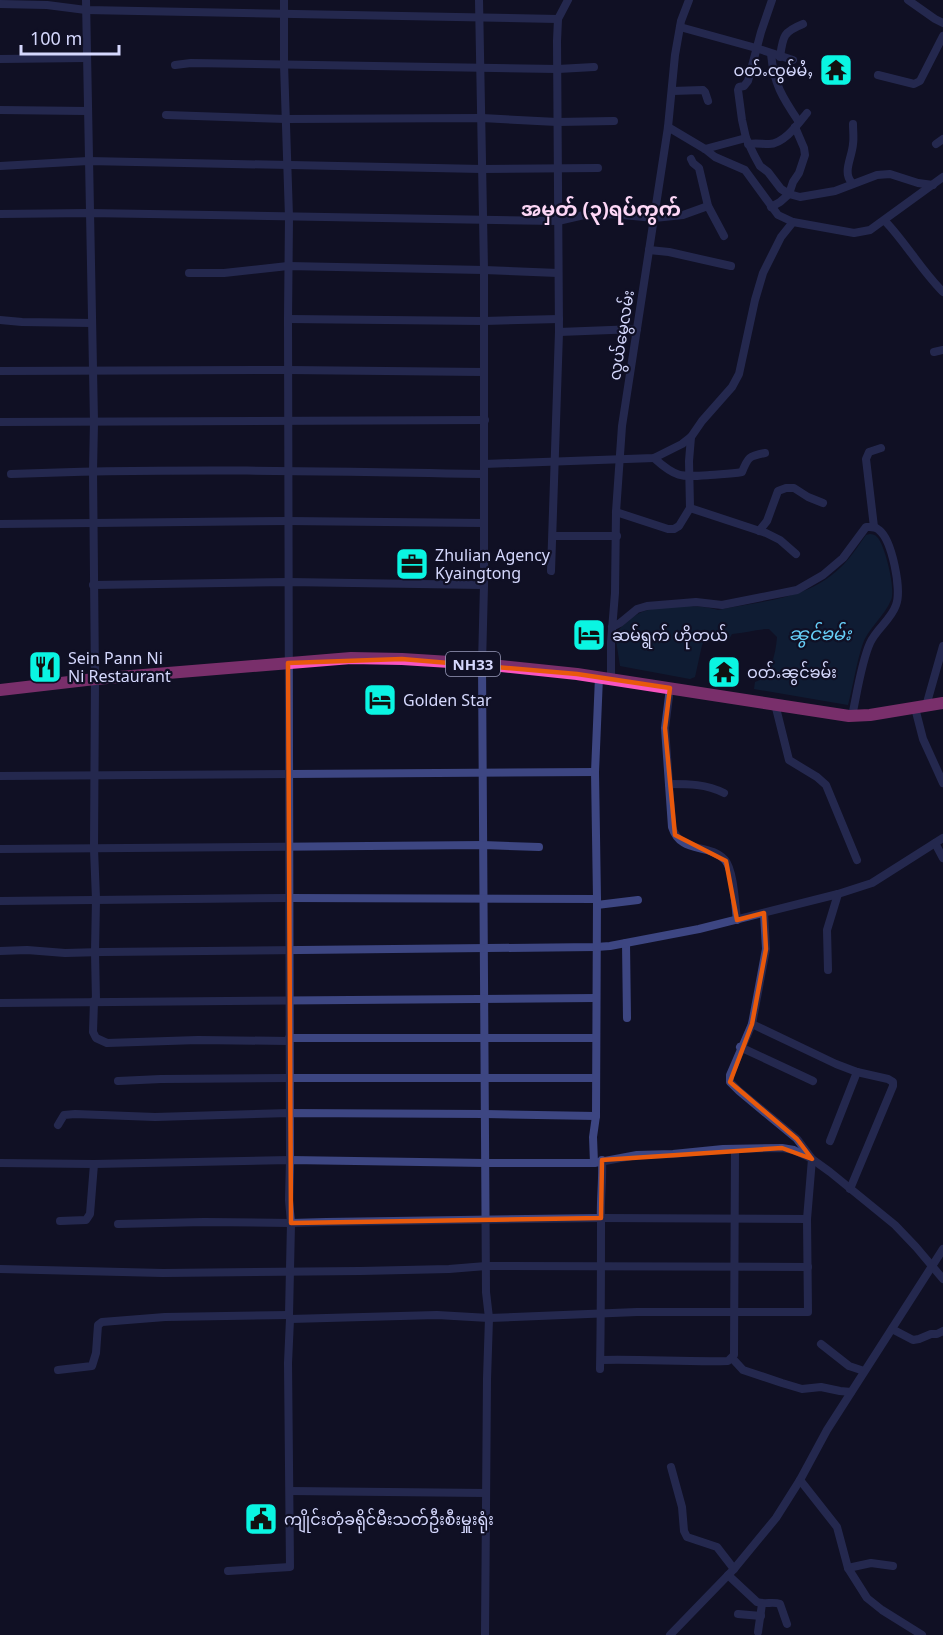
<svg xmlns="http://www.w3.org/2000/svg" width="943" height="1635" font-family="'Noto Sans','Noto Sans Myanmar',sans-serif">
<style>
.water{fill:#0e2c45}
.lines{fill:none;stroke-linecap:round;stroke-linejoin:round}
.minor{stroke:#3d4682;stroke-width:8}
.highway{stroke:#f855c0;stroke-width:12}
.marked{fill:none;stroke:#e8590c;stroke-width:4.5;stroke-linejoin:round}
.labels{text-anchor:middle;dominant-baseline:central;stroke-width:4.5;stroke-linejoin:round;paint-order:stroke}
.shield{fill:#101025;stroke:#9a9cbc;stroke-width:1.5}
.shield-label{font-size:15px;font-weight:bold;fill:#d5d8fd}
.poi-label{font-size:16px;fill:#d5d8fd;stroke:#101025;text-anchor:start}
.street-label{font-size:16px;fill:#d5d8fd;stroke:#101025}
.water-label{font-size:18px;font-style:italic;fill:#67d0f9;stroke:#101025}
.quarter-label{font-size:20px;font-weight:bold;fill:#fdd7f6;stroke:#101025}
</style>
<rect width="100%" height="100%" fill="#101025"/>
<path class="water" d="M870 534C875 535 874 534 878 538 885 547 896 589 891 600 884 617 867 629 862 646 856 665 853 686 848 705L754 689 755 682C771 678 776 652 777 637L769 629C756 629 745 633 732 634L729 639 711 640 706 639 702 645 695 677 690 679 620 666 615 633C623 626 632 616 642 612 661 605 698 604 718 610 761 601 807 600 840 568 850 559 858 546 866 535Z"/>
<g class="lines">
<g class="minor">
<path d="M86 0 94 422 93 471 95 679 94 849 96 899 95 952 96 1001"/>
<path d="M284 0V64L289 217 288 319 290 1160 289 1200 291 1223 289 1315 290 1319 437 1315 489 1318 637 1312H808L807 1219 812 1159 797 1139 739 1091 730 1082V1075L752 1024 766 949 764 913"/>
<path d="M479 0 484 270V585L482 664 486 1292 489 1318 487 1379 485 1635"/>
<path d="M772 0 761 32 748 81 744 86 739 87 738 90 742 120 746 138 754 155 760 166 768 172 781 189 789 194 800 197 835 191 877 175 890 174 918 183 933 185"/>
<path d="M908 0 935 19 943 23"/>
<path d="M0 4 47 5 86 10 558 19"/>
<path d="M680 27 756 48 793 60"/>
<path d="M771 54C774 84 782 97 799 122"/>
<path d="M780 57C783 36 783 32 803 24"/>
<path d="M0 59 86 58"/>
<path d="M175 65 191 63 558 69 594 67"/>
<path d="M878 75 914 84 920 81 943 36"/>
<path d="M672 91 703 90 705 92 708 101"/>
<path d="M0 110 87 111"/>
<path d="M166 115 286 119 482 118 557 122 614 121"/>
<path d="M668 127 705 149 715 157 745 170 778 215 793 222"/>
<path d="M748 144C756 143 761 144 769 144 784 144 798 124 807 113"/>
<path d="M936 144 943 139"/>
<path d="M705 149 746 138"/>
<path d="M691 159 693 163 699 168 708 206 724 236"/>
<path d="M0 166 88 161 482 169 598 168"/>
<path d="M852 183C842 172 852 158 853 144 854 138 853 131 853 124"/>
<path d="M771 207 780 202 789 194 793 182 799 173 805 155 804 148 795 127"/>
<path d="M0 214 89 213 558 221 584 215 613 214 654 218 683 215 708 206"/>
<path d="M885 221C906 243 921 270 943 292"/>
<path d="M649 250 669 252 731 266"/>
<path d="M189 273H224L288 266 484 270 558 273"/>
<path d="M288 319 484 321 559 319"/>
<path d="M0 320 22 322 92 323"/>
<path d="M559 332 637 329"/>
<path d="M934 352 943 350"/>
<path d="M0 371 288 370 484 372"/>
<path d="M0 422 485 420"/>
<path d="M654 458C676 478 681 477 710 475 721 474 731 474 742 472 748 457 749 456 765 453"/>
<path d="M484 464 654 458 682 444 691 437 702 421 732 387 739 374 755 300 763 273 781 237 793 222 854 233 870 230 943 177"/>
<path d="M11 474C169 468 326 471 484 474"/>
<path d="M690 508 766 533 780 540 796 554"/>
<path d="M616 512 668 529H674L679 526 690 508 689 461 691 437"/>
<path d="M0 524 288 521 484 523"/>
<path d="M874 527 866 459 869 452 881 448"/>
<path d="M759 531 767 521 778 491 786 488H794L808 497 823 503"/>
<path d="M553 536H617"/>
<path d="M551 571 559 332 557 41 558 19 568 0"/>
<path d="M93 585 288 582 484 585"/>
<path d="M612 627 620 623 637 609 647 606 696 602 722 605 797 590 823 575 843 558 866 527C871 527 875 526 879 530 892 540 902 590 896 605 891 620 876 629 870 643 861 663 857 694 852 716"/>
<path d="M611 679V642L615 593 616 512 622 426 668 127 675 55 681 21 689 0"/>
<path d="M670 688 665 728 672 827C681 855 708 842 725 860 734 871 735 905 737 920"/>
<path d="M775 704 789 760 817 777 826 785 857 860"/>
<path d="M926 706 943 646"/>
<path d="M915 708 923 739 943 783"/>
<path d="M0 776 595 772"/>
<path d="M669 784C689 784 706 784 724 793"/>
<path d="M935 843 943 858"/>
<path d="M0 849 483 845 539 847"/>
<path d="M0 901 289 898 597 899"/>
<path d="M597 905 638 900"/>
<path d="M626 943 627 1018"/>
<path d="M0 951 27 950 65 953 102 952 596 947 610 946 699 929 838 894 872 883 943 838"/>
<path d="M828 970 827 930 838 894"/>
<path d="M94 1001 93 1032 96 1038 107 1043 198 1040 289 1041"/>
<path d="M0 1003 596 998"/>
<path d="M752 1024 836 1064 857 1072 888 1079 893 1082V1086L850 1189"/>
<path d="M289 1038H596"/>
<path d="M740 1047 813 1081"/>
<path d="M118 1081 161 1079 289 1078H596"/>
<path d="M58 1125 64 1115 75 1114 155 1117 289 1113 485 1114 596 1116"/>
<path d="M830 1141 857 1072"/>
<path d="M0 1163 94 1164 290 1160 485 1163H594L637 1155 673 1154 723 1149 782 1148 794 1150 812 1159 830 1172 895 1225 916 1247 943 1279"/>
<path d="M594 1163 593 1137 596 1116 597 899 595 772 599 677"/>
<path d="M60 1221 86 1220 90 1214 94 1164"/>
<path d="M118 1224 204 1222 291 1223 326 1222 601 1218 807 1219"/>
<path d="M0 1269 163 1273 360 1271 449 1269 486 1266 808 1267"/>
<path d="M892 1329 913 1340 919 1339 931 1334H937L943 1331"/>
<path d="M821 1344 849 1366 864 1371"/>
<path d="M732 1358 743 1370 782 1383 802 1389 821 1387 840 1391 851 1392"/>
<path d="M601 1360C643 1359 686 1362 728 1361L734 1355 735 1149"/>
<path d="M600 1369C601 1319 601 1270 601 1221 600 1200 603 1181 602 1160"/>
<path d="M58 1370 92 1366 96 1353 98 1325 102 1322 165 1317 289 1315"/>
<path d="M671 1467 682 1507 684 1531 687 1537 717 1547 734 1569"/>
<path d="M800 1480 837 1527 848 1568 867 1598 882 1610 922 1635"/>
<path d="M290 1491 486 1493"/>
<path d="M848 1568 871 1563 893 1566"/>
<path d="M228 1571 290 1567 288 1363 290 1319"/>
<path d="M728 1575 757 1602C765 1605 773 1601 780 1604L787 1624"/>
<path d="M738 1614 761 1616"/>
<path d="M758 1632 762 1604"/>
<path d="M670 1635 734 1569 776 1518 800 1480 827 1430 943 1249"/>
</g>
<path class="highway" d="M0 690 95 679 351 658 402 659 482 664 577 674 849 716 870 715 943 703"/>
</g>
<path d="M0 0H943V1635H0ZM402 659 577 674 670 688 665 728 675 835 726 861 737 920 764 913 766 949 752 1024 730 1082 797 1139 812 1159 782 1148 602 1160 601 1218 291 1223 288 663Z" fill="#101025" fill-opacity=".55" fill-rule="evenodd"/>
<path class="marked" d="M402 659 577 674 670 688 665 728 675 835 726 861 737 920 764 913 766 949 752 1024 730 1082 797 1139 812 1159 782 1148 602 1160 601 1218 291 1223 288 663Z"/>
<defs>
<g id="temple-square" transform="scale(1.725)"><rect x="-9" y="-9" width="18" height="18" rx="4" fill="#0af5e2" stroke="#101025"/><path d="M0-6L5-2H3V0L6.5 2.5H4V6H1.5V3h-3V6H-4V2.5H-6.5L-3 0V-2H-5Z" fill="#111"/></g>
<g id="office-square" transform="scale(1.725)"><rect x="-9" y="-9" width="18" height="18" rx="4" fill="#0af5e2" stroke="#101025"/><path d="M-6-3h4V-5.5h4V-3h4V5H-6ZM-1-4.5V-3h2v-1.5ZM-6 0V1H6V0Z" fill="#111"/></g>
<g id="hotel-square" transform="scale(1.725)"><rect x="-9" y="-9" width="18" height="18" rx="4" fill="#0af5e2" stroke="#101025"/><path d="M-6-4.5h1.5V1H6V5H4.5V3h-9V5H-6ZM-4 0a1.8 1.8 0 1 1 3.6 0ZM.5 0V-2.5h3Q6-2.5 6 0Z" fill="#111"/></g>
<g id="restaurant-square" transform="scale(1.725)"><rect x="-9" y="-9" width="18" height="18" rx="4" fill="#0af5e2" stroke="#101025"/><path d="M-5-6h1v4h1v-4h1v4h1v-4h1v5L-1.5 .5V6h-2V.5L-5-1ZM5-6V6H3V1.5H1.5Q1.5-4 5-6Z" fill="#111"/></g>
<g id="civic-square" transform="scale(1.725)"><rect x="-9" y="-9" width="18" height="18" rx="4" fill="#0af5e2" stroke="#101025"/><path d="M-.6-6.5H3V-4.5H.6V-3L4-1V1h2V6H-6V1h2V-1L-.6-3ZM-1.2 2.5V6h2.4V2.5Z" fill="#111"/></g>
</defs>
<g fill-rule="evenodd">
<use href="#temple-square" x="836" y="70"/>
<use href="#office-square" x="412" y="564"/>
<use href="#hotel-square" x="589" y="635"/>
<use href="#restaurant-square" x="45" y="667"/>
<use href="#temple-square" x="724" y="672"/>
<use href="#hotel-square" x="380" y="700"/>
<use href="#civic-square" x="261" y="1519"/>
</g>
<g class="labels">
<rect class="shield" x="446" y="652" width="54" height="24" rx="4.5"/>
<g class="shield-label">
<text x="473" y="664">NH33</text>
</g>
<g class="poi-label">
<text x="813" y="70" text-anchor="end">ဝတ်ႉၸွမ်မႆႇ</text>
<text x="435" y="555">Zhulian Agency<tspan x="435" dy="18">Kyaingtong</tspan></text>
<text x="612" y="635">ဆမ်ရွက် ဟိုတယ်</text>
<text x="68" y="658">Sein Pann Ni<tspan x="68" dy="18">Ni Restaurant</tspan></text>
<text x="747" y="672">ဝတ်ႉၼွင်ၶမ်း</text>
<text x="403" y="700">Golden Star</text>
<text x="284" y="1519">ကျိုင်းတုံခရိုင်မီးသတ်ဦးစီးမှူးရုံး</text>
</g>
<g class="street-label">
<text transform="translate(621 335) rotate(-81)">လွယ်မွေလမ်း</text>
</g>
<g class="water-label">
<text x="820" y="633">ၼွင်ၶမ်း</text>
</g>
<g class="quarter-label">
<text x="601" y="208">အမှတ် (၃)ရပ်ကွက်</text>
</g>
</g>
<path d="M21 45v9h98v-9" fill="none" stroke="#d5d8fd" stroke-width="3"/>
<text x="30" y="45" font-size="18" fill="#d5d8fd" stroke="#101025" stroke-width="4.5" paint-order="stroke">100 m</text>
</svg>
